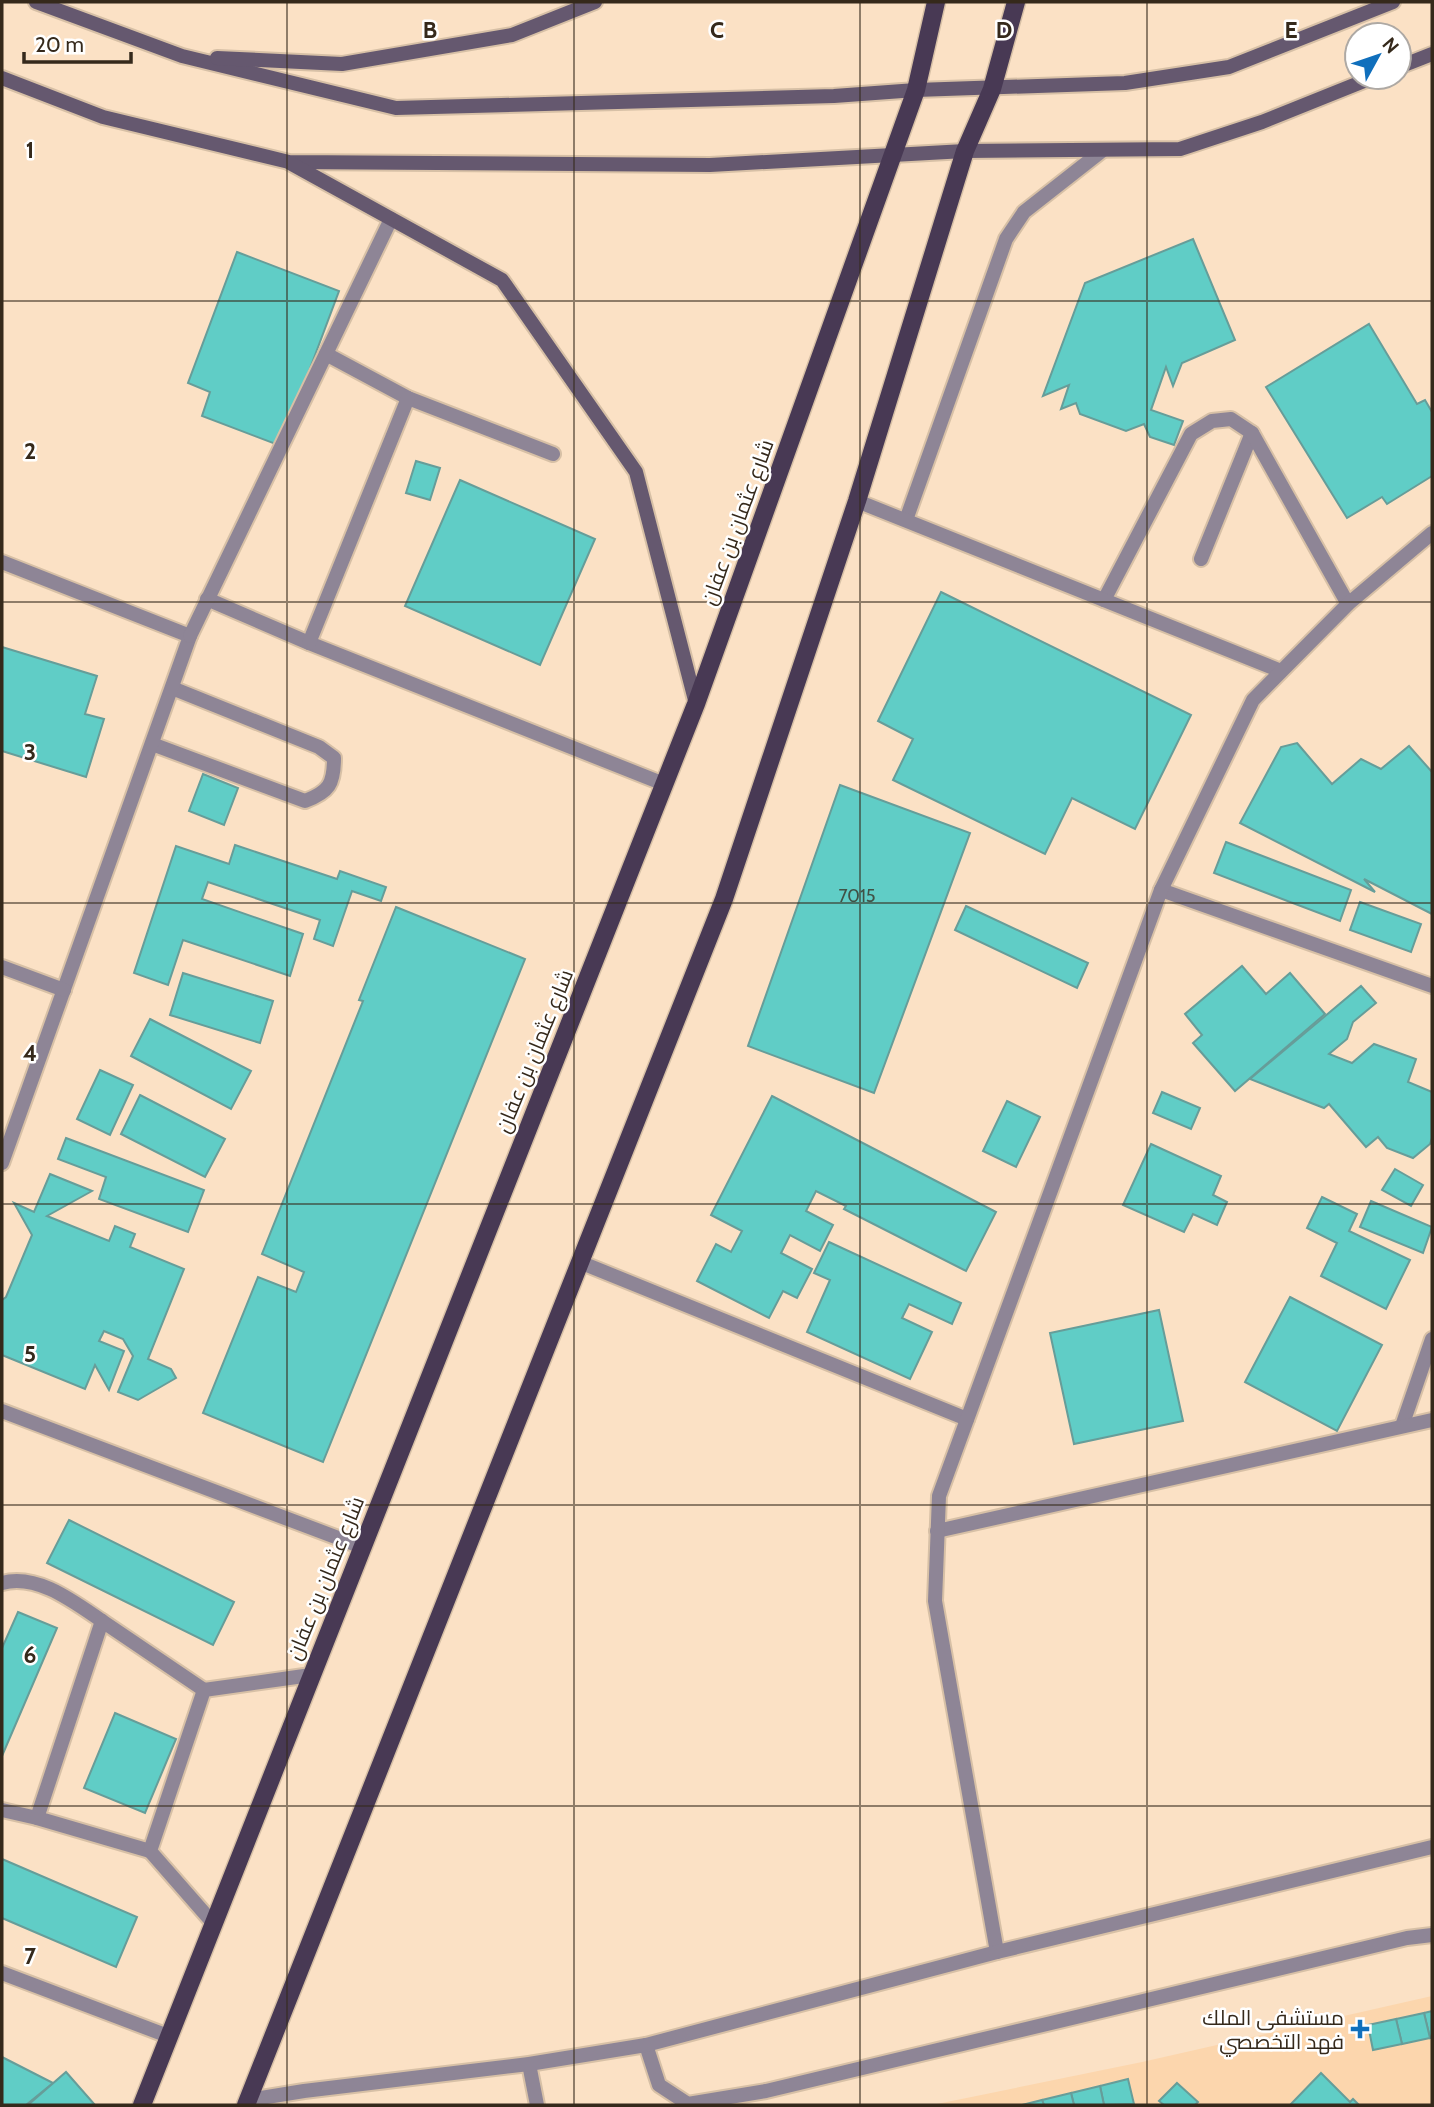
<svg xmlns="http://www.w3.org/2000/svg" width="1434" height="2107" font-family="Cabin,Cairo,sans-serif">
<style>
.built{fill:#fcd6ad}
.building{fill:#60cdc6;stroke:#669d99;stroke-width:2}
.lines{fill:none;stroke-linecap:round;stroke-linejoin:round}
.lane-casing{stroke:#d7c0a6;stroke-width:18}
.street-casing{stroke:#d7c0a6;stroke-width:18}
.secondary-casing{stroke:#d7c0a6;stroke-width:18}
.primary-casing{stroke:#d7c0a6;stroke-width:21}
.lane{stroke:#8e8596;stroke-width:14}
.street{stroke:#8e8596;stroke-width:14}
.secondary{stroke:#65586f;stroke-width:14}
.primary{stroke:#483954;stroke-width:18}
.grid{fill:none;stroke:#35291b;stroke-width:2;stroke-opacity:0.55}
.poi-dot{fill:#106fbc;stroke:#fff;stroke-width:2.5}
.labels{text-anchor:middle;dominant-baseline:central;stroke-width:5;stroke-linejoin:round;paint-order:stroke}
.number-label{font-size:18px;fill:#405246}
.street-label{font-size:21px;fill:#35291b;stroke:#fff}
.poi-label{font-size:21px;fill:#35291b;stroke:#fff;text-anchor:end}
.grid-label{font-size:23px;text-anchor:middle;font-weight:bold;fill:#35291b;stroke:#fff;stroke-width:5;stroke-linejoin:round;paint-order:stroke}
</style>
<rect width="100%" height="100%" fill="#fbe1c5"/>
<path class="built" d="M1432 1996V2105H932L1142 2062Z"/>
<g class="building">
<path d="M1193 239 1235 340 1182 363 1173 386 1166 367 1151 410 1183 421 1174 445 1150 437 1144 424 1126 431 1080 414 1076 403 1061 409 1069 385 1043 396 1085 283Z"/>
<path d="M237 252 339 291 281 446 202 416 210 392 188 383Z"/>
<path d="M1369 324 1417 404 1425 400 1432 412V476L1387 504 1382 497 1347 518 1266 387Z"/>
<path d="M416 461 440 468 430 500 406 493Z"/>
<path d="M460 480 595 539 540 665 405 606Z"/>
<path d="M941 592 1191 715 1135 829 1072 798 1045 854 893 780 913 739 878 721Z"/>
<path d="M2 647 97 676 85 714 104 719 86 777 2 751Z"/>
<path d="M1297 743 1332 784 1361 759 1381 769 1409 746 1432 772V914L1364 879 1375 892 1240 823 1281 747Z"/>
<path d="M203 774 238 788 224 825 189 811Z"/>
<path d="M840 785 970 833 874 1093 748 1046Z"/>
<path d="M1226 842 1351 890 1340 921 1214 873Z"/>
<path d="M235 845 337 879 340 871 386 887 381 901 352 891 333 946 314 939 320 920 208 882 202 899 303 934 290 976 183 940 168 985 134 973 176 846 229 864Z"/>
<path d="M1360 902 1421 924 1411 952 1350 930Z"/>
<path d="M966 906 1088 963 1077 988 955 930Z"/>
<path d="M396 907 525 959 323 1462 203 1413 258 1277 296 1292 304 1272 262 1254 363 1001 359 1000Z"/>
<path d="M1242 966 1266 994 1290 973 1325 1014 1235 1091 1193 1043 1202 1035 1185 1014Z"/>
<path d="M183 973 273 1001 260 1043 170 1015Z"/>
<path d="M1361 986 1376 1003 1353 1022 1347 1039 1329 1054 1352 1063 1374 1044 1416 1059 1408 1082 1432 1092V1138L1430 1144 1413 1158 1387 1148 1378 1137 1366 1147 1329 1104 1324 1108 1250 1079Z"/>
<path d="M150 1019 251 1071 231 1109 131 1056Z"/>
<path d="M100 1070 133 1085 110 1135 77 1119Z"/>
<path d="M1162 1092 1200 1108 1191 1129 1153 1113Z"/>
<path d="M140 1095 225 1139 205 1177 121 1134Z"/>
<path d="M772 1096 996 1212 966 1271 844 1209 846 1206 816 1191 806 1211 833 1225 820 1251 790 1235 781 1253 812 1269 797 1298 783 1291 769 1318 697 1281 716 1244 731 1252 742 1231 711 1215Z"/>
<path d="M1007 1101 1040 1117 1016 1167 983 1151Z"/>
<path d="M66 1138 204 1190 188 1232 99 1199 106 1177 58 1159Z"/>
<path d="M1151 1144 1221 1176 1213 1195 1227 1202 1217 1225 1193 1214 1184 1232 1123 1205Z"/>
<path d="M1395 1169 1423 1185 1411 1206 1382 1190Z"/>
<path d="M50 1174 92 1191 47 1216 109 1241 115 1226 135 1234 130 1247 184 1269 148 1359 171 1369 176 1378 138 1400 118 1392 133 1356 123 1339 104 1331 99 1341 124 1351 109 1390 95 1365 85 1389 2 1355V1300L6 1297 32 1235 14 1203 34 1212Z"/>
<path d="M1322 1197 1357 1214 1349 1231 1410 1260 1386 1309 1321 1276 1337 1243 1307 1228Z"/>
<path d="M1371 1201 1432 1227 1423 1253 1360 1227Z"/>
<path d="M829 1242 961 1303 952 1324 909 1304 902 1318 932 1332 910 1379 807 1332 830 1280 814 1273Z"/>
<path d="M1290 1297 1382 1345 1337 1431 1245 1382Z"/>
<path d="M1159 1310 1183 1421 1074 1444 1050 1333Z"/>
<path d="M69 1520 234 1602 213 1645 47 1563Z"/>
<path d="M18 1612 57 1628 2 1756V1648Z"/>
<path d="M115 1713 176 1739 145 1813 84 1788Z"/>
<path d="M2 1859 137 1917 116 1967 2 1918Z"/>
<path d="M1432 2011V2037L1430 2038 1424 2013Z"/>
<path d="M1424 2013 1430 2038 1402 2044 1396 2019Z"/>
<path d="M1396 2019 1402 2044 1373 2050 1368 2025Z"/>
<path d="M2 2057 53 2083 26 2105H2Z"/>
<path d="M66 2072 95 2105H28Z"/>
<path d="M1321 2073 1350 2102 1353 2099 1359 2105H1290Z"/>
<path d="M1128 2079 1134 2104 1104 2105 1100 2086Z"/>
<path d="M1177 2083 1198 2102 1195 2105H1164L1159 2101Z"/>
<path d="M1100 2086 1104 2105H1074L1071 2093Z"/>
<path d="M1071 2093 1074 2105H1044L1042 2100Z"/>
<path d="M1042 2100 1044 2105H1022Z"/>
</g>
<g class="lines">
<g class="lane-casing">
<g id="lane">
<path d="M326 354 408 398 553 454"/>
<path d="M906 520 1006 239 1024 212 1103 150"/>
<path d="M1201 559 1252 433"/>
<path d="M207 599 309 643 664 784"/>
<path d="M1104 600 1191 434 1212 421 1231 419 1252 433 1348 604"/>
<path d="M309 643 408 398"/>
<path d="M152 744 305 801C329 792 334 784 334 758L319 747 172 688"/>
<path d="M2 1583C37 1573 74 1602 102 1621"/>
<path d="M2 1810 37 1818"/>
<path d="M150 1851 37 1818 102 1621 204 1690"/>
<path d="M213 1923 150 1851 204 1690 311 1675"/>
<path d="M646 2045 659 2085 688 2104 766 2091 1407 1938 1432 1935"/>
</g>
</g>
<g class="street-casing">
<g id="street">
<path d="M857 501 1281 671"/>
<path d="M2 562 190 636 2 1163"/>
<path d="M190 636 391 219"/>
<path d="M1161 890 1432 986"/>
<path d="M2 967 64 990"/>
<path d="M582 1263 967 1419"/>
<path d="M2 1411 362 1547"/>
<path d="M1402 1426 1432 1339"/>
<path d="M937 1531 1432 1420"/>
<path d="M997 1952 935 1601 939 1496 1161 890 1253 700 1348 604 1432 533"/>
<path d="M2 1973 168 2036"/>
<path d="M529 2064 537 2105"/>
<path d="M248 2100 304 2091 529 2064 646 2045 997 1952 1432 1847"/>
</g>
</g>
<g class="secondary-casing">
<g id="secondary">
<path d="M36 2 182 56 396 108 834 96 916 90 1125 83 1229 67 1393 2"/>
<path d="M217 58 342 64 512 35 595 2"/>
<path d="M1399 67 1432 54"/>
<path d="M2 78 103 117 289 162 710 165 965 151 1180 149 1262 122 1374 77"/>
<path d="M290 163 502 280 636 472 696 704"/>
</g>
</g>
<g class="primary-casing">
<g id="primary">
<path d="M142 2105 696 704 916 90 936 2"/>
<path d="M246 2105 724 899 857 501 965 151 992 89 1016 2"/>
</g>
</g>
<use href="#lane" class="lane"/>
<use href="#street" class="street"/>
<use href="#secondary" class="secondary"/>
<use href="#primary" class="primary"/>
</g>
<path class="grid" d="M287 2V2105M574 2V2105M860 2V2105M1147 2V2105M2 301H1432M2 602H1432M2 903H1432M2 1204H1432M2 1505H1432M2 1806H1432"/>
<path class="poi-dot" d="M1356.5 2018.5h7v7h7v7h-7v7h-7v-7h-7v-7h7z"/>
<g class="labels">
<g class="number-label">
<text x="857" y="896">7015</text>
</g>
<g class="street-label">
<text transform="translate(737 522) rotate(-70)">شارع عثمان بن عفان</text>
<text transform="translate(534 1051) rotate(-68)">شارع عثمان بن عفان</text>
<text transform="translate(325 1578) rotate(-68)">شارع عثمان بن عفان</text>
</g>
<g class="poi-label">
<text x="1344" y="2017">مستشفى الملك<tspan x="1344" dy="24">فهد التخصصي</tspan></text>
</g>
</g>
<g class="grid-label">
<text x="430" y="38">B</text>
<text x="717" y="38">C</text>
<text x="1004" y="38">D</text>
<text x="1291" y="38">E</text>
<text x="30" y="158">1</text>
<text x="30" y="459">2</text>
<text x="30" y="760">3</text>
<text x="30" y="1061">4</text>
<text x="30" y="1362">5</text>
<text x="30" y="1663">6</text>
<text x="30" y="1964">7</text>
</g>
<rect width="1434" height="2107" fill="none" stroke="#35291b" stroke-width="7"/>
<g transform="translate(1378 56) rotate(50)"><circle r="33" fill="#ffffff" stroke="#aea9a4" stroke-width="2"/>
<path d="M0-5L12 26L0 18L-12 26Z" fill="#106fbc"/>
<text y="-10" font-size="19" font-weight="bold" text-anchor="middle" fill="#35291b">N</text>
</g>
<path d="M24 52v10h107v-10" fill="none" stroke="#35291b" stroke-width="3.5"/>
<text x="35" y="52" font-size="21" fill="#35291b" stroke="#ffffff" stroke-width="5" paint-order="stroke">20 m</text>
</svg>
